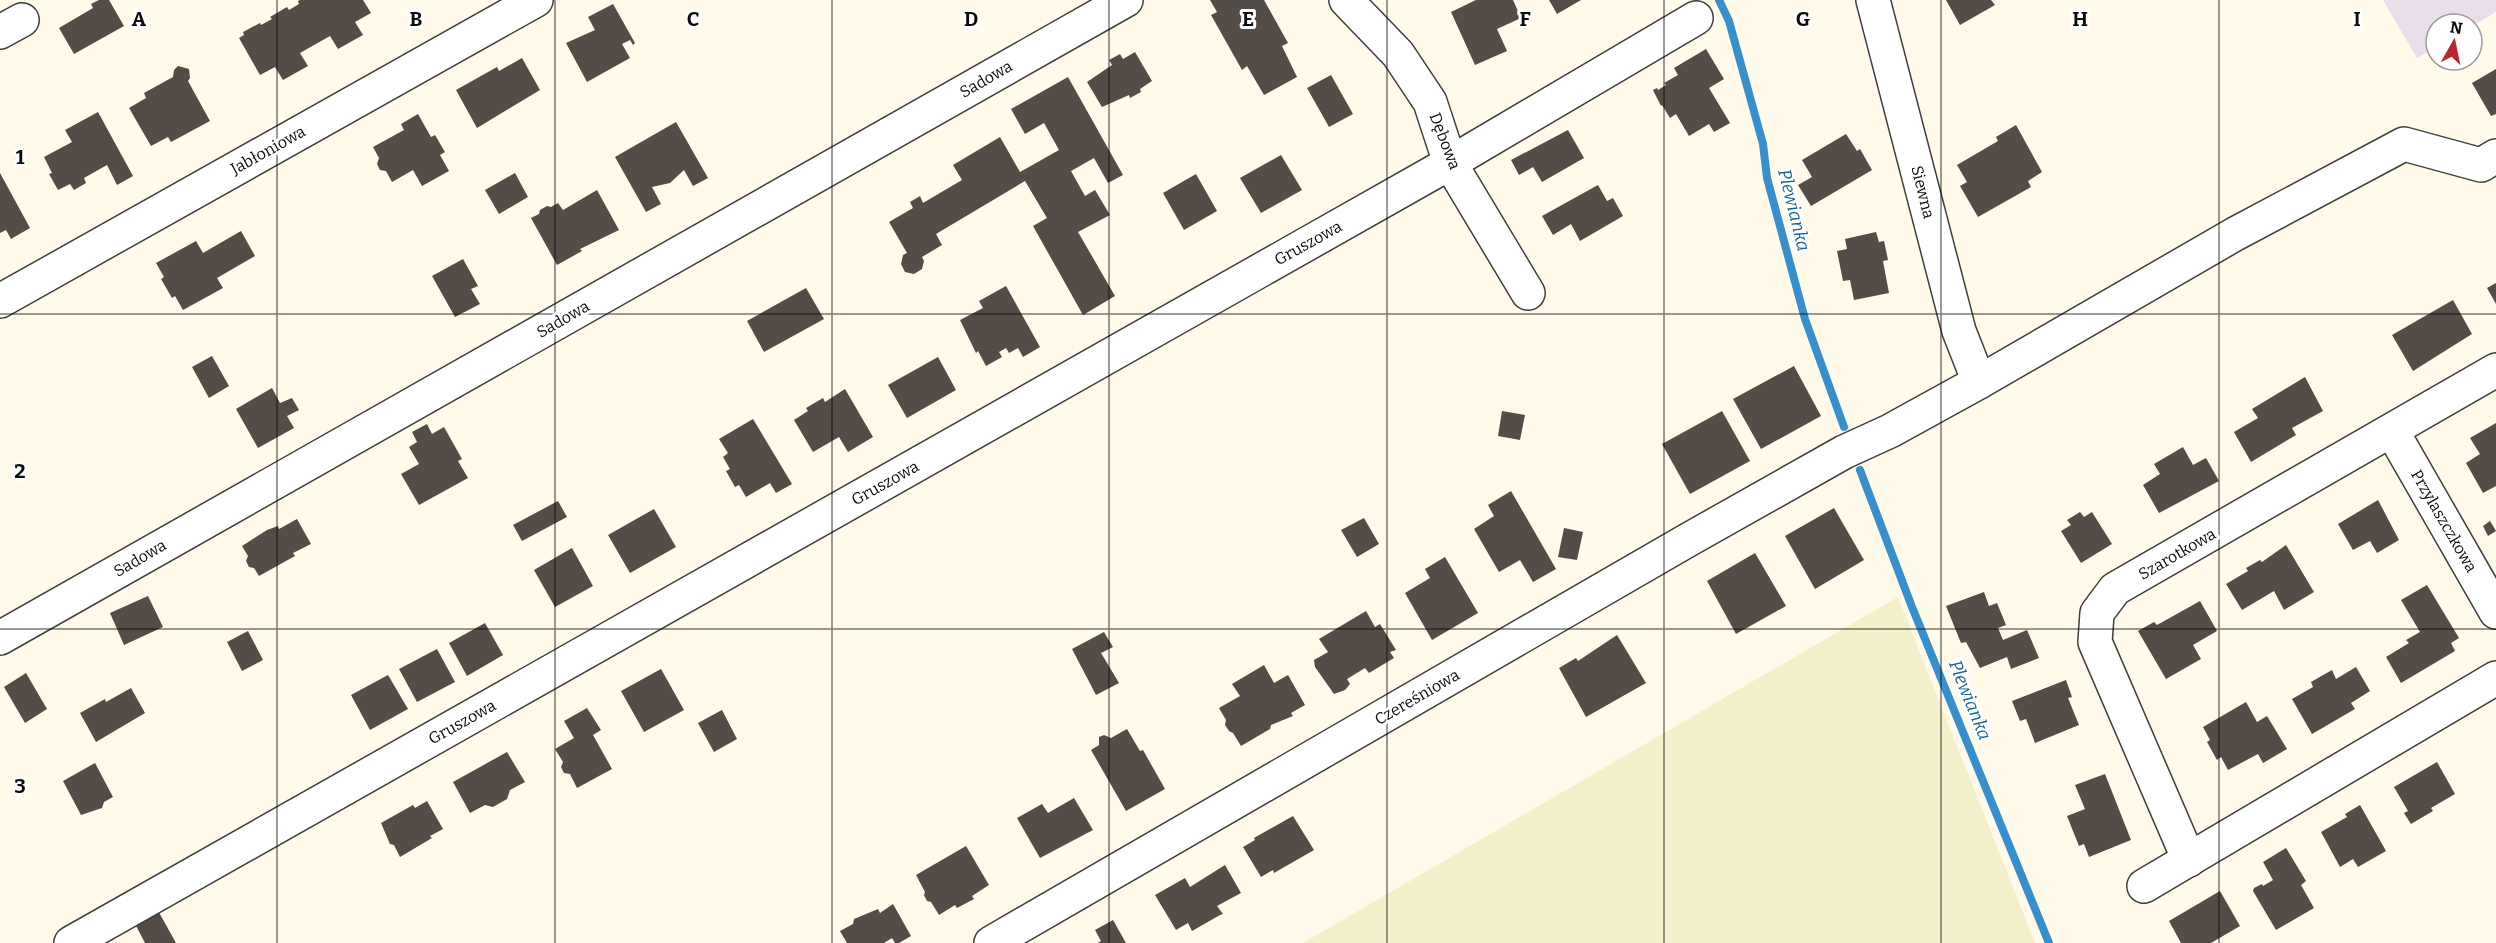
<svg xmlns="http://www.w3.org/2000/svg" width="2496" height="943" font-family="Bitter,serif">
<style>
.industrial{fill:#e9deea}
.farmland{fill:#f3f0ca}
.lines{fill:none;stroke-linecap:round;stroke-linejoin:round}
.stream{stroke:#3790cb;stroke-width:8}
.building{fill:#534c47}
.minor-casing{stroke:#3e3e3e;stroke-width:36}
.minor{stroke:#fff;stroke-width:33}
.grid{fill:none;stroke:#0b0b0b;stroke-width:1.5;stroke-opacity:0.55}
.labels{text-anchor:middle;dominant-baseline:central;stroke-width:6;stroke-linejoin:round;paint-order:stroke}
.street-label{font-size:16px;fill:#0b0b0b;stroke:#fff}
.water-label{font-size:18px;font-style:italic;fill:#176199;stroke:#fff}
.grid-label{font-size:20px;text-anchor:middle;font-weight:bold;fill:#0b0b0b;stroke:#fff;stroke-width:6;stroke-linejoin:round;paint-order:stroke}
</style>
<rect width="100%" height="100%" fill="#fffae9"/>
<path class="industrial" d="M2383 0H2496V12L2472 26 2436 24V47L2417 58Z"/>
<path class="farmland" d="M1898 597 2035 943H1303Z"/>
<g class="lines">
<g class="stream">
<path d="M1719 0 1729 21 1763 144 1767 178 1805 319 1844 427"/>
<path d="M1860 470 1912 607 2049 943"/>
</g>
</g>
<g class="building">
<path d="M99 0H109L124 26 74 54 59 28 93 8 91 4Z"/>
<path d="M300 0H363L371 13 355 22 363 35 338 49 330 36 300 53 308 66 283 80 275 67 260 75 239 38 244 35 243 32 260 23 261 25 272 19 270 17 287 7 289 10 299 4 298 1Z"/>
<path d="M1210 0H1264L1288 43 1282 46 1297 77 1264 95 1247 66 1242 70 1211 15 1217 12Z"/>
<path d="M1476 0H1513L1521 18 1497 29 1507 51 1475 65 1451 12Z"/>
<path d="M1549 0H1581L1557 14Z"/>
<path d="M1946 0H1991L1995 5 1960 25Z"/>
<path d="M613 4 635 43 633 45 630 40 622 44 630 58 587 82 566 43 595 30 588 17Z"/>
<path d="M1706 49 1724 79 1709 88 1730 123 1714 132 1709 124 1689 136 1676 114 1670 118 1662 105 1661 106 1653 90 1657 88 1658 90 1666 85 1664 83 1678 75 1674 68Z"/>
<path d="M1135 52 1152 81 1140 89 1141 92 1130 98 1129 95 1102 107 1087 82 1112 65 1109 60 1120 54 1123 59Z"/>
<path d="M522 58 540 90 477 128 456 90 497 67 499 71Z"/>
<path d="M178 66 189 69 190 78 188 81 210 121 171 142 168 137 151 146 129 108 146 98 144 93 173 77 174 70Z"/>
<path d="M2496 69V114L2491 116 2472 83Z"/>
<path d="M1331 75 1353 114 1329 127 1307 88Z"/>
<path d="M1068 77 1123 175 1108 183 1094 158 1071 171 1085 196 1095 190 1110 215 1078 232 1115 296 1083 315 1033 226 1047 218 1025 181 936 234 942 245 922 257 924 261 922 269 914 274 905 272 901 264 903 255 907 253 889 222 913 208 910 202 920 196 923 203 962 180 953 165 1000 137 1020 172 1059 150 1044 123 1025 134 1011 109Z"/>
<path d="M98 112 133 176 117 185 107 165 84 178 86 183 74 190 70 184 58 190 49 174 52 173 44 157 72 142 65 130Z"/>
<path d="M418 114 431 137 435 135 445 152 440 155 449 171 422 186 413 170 392 182 386 171 380 170 377 164 379 158 373 147 404 130 401 124Z"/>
<path d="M676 122 708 178 693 186 684 170 670 183 652 187 661 204 646 212 615 157Z"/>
<path d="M2016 125 2042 172 2028 181 2031 187 1978 217 1960 186 1967 182 1957 165 1998 141 1996 137Z"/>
<path d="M1568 130 1584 158 1542 182 1533 167 1519 175 1511 160Z"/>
<path d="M1846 134 1857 151 1860 149 1872 170 1811 206 1798 185 1812 177 1802 160Z"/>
<path d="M1281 155 1302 190 1261 213 1240 178Z"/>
<path d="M0 173 30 228 11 239 6 230 0 233Z"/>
<path d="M515 173 528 197 499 214 485 190Z"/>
<path d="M1196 174 1217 211 1184 230 1163 193Z"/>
<path d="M1598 185 1607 201 1613 198 1623 216 1580 241 1571 224 1553 235 1542 216Z"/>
<path d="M597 190 619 230 580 249 582 251 557 265 531 218 539 214 540 210 547 206 551 207 558 203 563 210Z"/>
<path d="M241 231 255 256 217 278 223 288 183 310 175 296 172 298 161 279 164 277 156 263 196 241 203 253Z"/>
<path d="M1876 232 1879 242 1884 241 1888 260 1883 261 1889 293 1854 300 1850 280 1843 281 1837 251 1847 249 1845 239Z"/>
<path d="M463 259 478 286 471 289 480 304 455 317 432 276Z"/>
<path d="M2496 283V304L2487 288Z"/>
<path d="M1006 286 1040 347 1023 357 1018 348 1009 353 1006 348 999 352 1002 357 986 366 978 351 976 353 960 320 983 308 979 301Z"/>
<path d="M806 288 824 319 764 352 747 321Z"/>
<path d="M2453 300 2472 334 2413 371 2392 335Z"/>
<path d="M212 356 229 386 209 398 192 367Z"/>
<path d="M938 357 956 390 907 418 888 385Z"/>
<path d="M1794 366 1821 416 1761 449 1733 399Z"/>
<path d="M2305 377 2323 411 2292 428 2296 435 2251 462 2234 432 2258 418 2252 409Z"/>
<path d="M272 388 280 403 292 398 299 410 287 416 294 428 258 448 236 409Z"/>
<path d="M845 389 873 437 848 452 839 437 813 452 794 420 808 411 806 408 823 398 825 402Z"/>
<path d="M1502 411 1525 415 1520 440 1498 436Z"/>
<path d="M1722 411 1750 461 1690 494 1662 444Z"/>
<path d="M753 419 792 484 776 493 770 483 746 497 739 485 735 487 726 471 730 469 723 457 728 453 719 439Z"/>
<path d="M2496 423V486L2483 493 2466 463 2480 454 2470 438Z"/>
<path d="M427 424 432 434 444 427 462 459 458 461 468 478 419 505 401 474 419 464 409 447 417 442 412 432Z"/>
<path d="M2183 447 2193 465 2206 458 2219 481 2159 513 2143 485 2160 474 2154 464Z"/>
<path d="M1511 491 1556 569 1533 582 1520 560 1499 572 1474 529 1494 516 1488 505Z"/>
<path d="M2378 500 2399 540 2377 553 2370 541 2353 550 2338 524Z"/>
<path d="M558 501 567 517 522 541 513 525Z"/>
<path d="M1834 508 1864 560 1815 589 1785 536Z"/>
<path d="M654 509 676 547 630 573 608 535Z"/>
<path d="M2080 512 2084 517 2092 512 2112 544 2081 563 2061 531 2071 525 2067 520Z"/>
<path d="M1364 518 1379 544 1357 557 1341 530Z"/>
<path d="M297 519 311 544 293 553 295 556 259 576 254 568 249 567 246 561 248 556 242 546 267 530 278 526 279 529Z"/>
<path d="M2490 521 2496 531 2488 536 2483 526Z"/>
<path d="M1564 528 1583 532 1577 560 1558 557Z"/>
<path d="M2286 545 2314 592 2284 610 2274 591 2242 610 2226 584 2248 571 2246 568 2260 560 2262 562Z"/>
<path d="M572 548 593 586 555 607 534 570Z"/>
<path d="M1755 553 1786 606 1736 634 1707 581Z"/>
<path d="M1445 557 1478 613 1432 640 1405 593 1430 578 1425 569Z"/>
<path d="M2427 585 2459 638 2451 643 2455 651 2401 683 2386 657 2409 643 2406 640 2420 632 2401 600Z"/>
<path d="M1984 592 1989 606 1997 603 2006 625 1998 628 2003 640 2027 630 2039 658 2011 669 2007 657 1980 668 1966 642 1961 643 1946 606Z"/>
<path d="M148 596 163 627 124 645 110 613Z"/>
<path d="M2200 601 2217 631 2193 645 2201 659 2166 679 2138 631 2154 622 2157 625Z"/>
<path d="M1366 611 1375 627 1380 624 1396 650 1390 652 1394 658 1369 673 1365 668 1347 679 1350 684 1345 690 1334 694 1315 667 1314 660 1328 652 1319 639Z"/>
<path d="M485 623 503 655 467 676 449 643Z"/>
<path d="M248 631 263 660 242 671 227 642Z"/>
<path d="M1104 632 1113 647 1101 653 1119 683 1096 695 1072 649Z"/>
<path d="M1617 635 1646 683 1586 717 1559 668 1576 658 1578 661Z"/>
<path d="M437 649 455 682 417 702 399 669Z"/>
<path d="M1264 665 1274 683 1288 675 1305 705 1291 713 1293 716 1271 725 1270 729 1241 746 1233 733 1229 731 1225 725 1226 720 1219 708 1240 696 1232 684Z"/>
<path d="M2356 667 2370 691 2351 703 2355 709 2312 734 2292 699 2313 687 2311 682 2332 670 2336 679Z"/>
<path d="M661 669 684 710 644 732 621 691Z"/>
<path d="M26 673 47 709 25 723 4 687Z"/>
<path d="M388 675 408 709 370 730 351 695Z"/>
<path d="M2066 680 2072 697 2068 698 2079 725 2035 743 2026 719 2020 721 2012 701Z"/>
<path d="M131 688 145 713 96 742 80 713 105 699 106 702Z"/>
<path d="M2246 702 2257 722 2267 716 2287 749 2263 763 2258 754 2228 770 2221 757 2217 760 2207 742 2210 740 2203 727Z"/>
<path d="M587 708 601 730 593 735 612 769 577 788 570 774 564 773 561 767 563 762 555 749 574 738 564 721Z"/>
<path d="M722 710 737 739 714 752 698 723Z"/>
<path d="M1127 729 1140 751 1143 750 1165 789 1126 811 1091 750 1099 745V737L1104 735 1111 738Z"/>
<path d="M507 752 525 782 510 790 507 799 493 807 485 805 470 813 453 782Z"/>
<path d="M2437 762 2455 794 2431 808 2433 811 2411 824 2404 813 2408 811 2394 787Z"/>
<path d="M95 763 113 797 104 802 102 808 81 815 63 781Z"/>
<path d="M2105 774 2131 840 2089 857 2084 844 2079 846 2067 816 2085 809 2075 785Z"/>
<path d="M1074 798 1093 830 1040 858 1017 818 1042 804 1048 813Z"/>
<path d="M427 801 443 829 430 836 432 838 400 857 394 845 390 844 381 823 413 805 415 808Z"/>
<path d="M2360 805 2386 851 2358 867 2353 859 2340 867 2321 832 2347 817 2345 814Z"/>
<path d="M1293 816 1314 850 1274 873 1273 870 1261 877 1243 847 1255 840 1254 838Z"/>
<path d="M966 846 989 885 972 896 974 899 957 908 955 905 939 915 931 902 927 901 924 895 925 892 916 875Z"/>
<path d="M2286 848 2306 881 2301 885 2314 908 2276 930 2253 891 2254 888 2262 884 2263 886 2273 880 2263 862Z"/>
<path d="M1225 865 1241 893 1217 906 1223 914 1220 915 1192 931 1188 923 1176 930 1155 895 1185 878 1190 887Z"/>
<path d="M2220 891 2240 926 2211 943H2181L2169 921Z"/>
<path d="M893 904 911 936 899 943H895L892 938 884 943H847L840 931 853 924 854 919 878 909 880 913Z"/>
<path d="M156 907 176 943H145L133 920Z"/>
<path d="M1113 920 1126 943H1098L1101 941 1095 930Z"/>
</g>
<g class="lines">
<g class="minor-casing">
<g id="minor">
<path d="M1346 0 1398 54 1430 102 1450 163 1528 293"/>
<path d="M1873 0 1959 331 1979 382"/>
<path d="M0 32 22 20"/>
<path d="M0 301 536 0"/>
<path d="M2392 431 2496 612"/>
<path d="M0 638 1126 0"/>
<path d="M2189 860 2095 642 2097 613 2115 589 2496 370"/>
<path d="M2144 886 2496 678"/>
<path d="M71 943 1450 163 1696 18"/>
<path d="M991 943 1688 540 1844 452 1890 431 1979 382 2235 234 2404 144 2481 165 2496 156"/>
</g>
</g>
<use href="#minor" class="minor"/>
</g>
<path class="grid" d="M277 0V943M555 0V943M832 0V943M1109 0V943M1387 0V943M1664 0V943M1941 0V943M2219 0V943M0 314H2496M0 629H2496"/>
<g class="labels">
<g class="street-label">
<text transform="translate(986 79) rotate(-30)">Sadowa</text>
<text transform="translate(1445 141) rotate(69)">Dębowa</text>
<text transform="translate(268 150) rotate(-29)">Jabłoniowa</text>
<text transform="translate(1923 192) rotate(76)">Siewna</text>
<text transform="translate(1308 243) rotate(-29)">Gruszowa</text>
<text transform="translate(563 319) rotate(-30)">Sadowa</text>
<text transform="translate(885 483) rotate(-29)">Gruszowa</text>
<text transform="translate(2444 521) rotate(60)">Przylaszczkowa</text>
<text transform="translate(2177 554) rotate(-30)">Szarotkowa</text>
<text transform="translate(140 558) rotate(-30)">Sadowa</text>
<text transform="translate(1417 697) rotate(-30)">Czereśniowa</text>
<text transform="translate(462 722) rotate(-29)">Gruszowa</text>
</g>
<g class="water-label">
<text transform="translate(1794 210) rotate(76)">Plewianka</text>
<text transform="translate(1970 700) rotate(68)">Plewianka</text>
</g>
</g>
<g class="grid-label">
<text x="139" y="26">A</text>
<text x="416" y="26">B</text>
<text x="693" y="26">C</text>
<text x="971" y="26">D</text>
<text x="1248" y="26">E</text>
<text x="1525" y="26">F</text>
<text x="1803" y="26">G</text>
<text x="2080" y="26">H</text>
<text x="2357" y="26">I</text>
<text x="20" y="164">1</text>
<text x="20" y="478">2</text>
<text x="20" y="793">3</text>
</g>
<g transform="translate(2454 42) rotate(9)"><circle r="28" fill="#ffffff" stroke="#9d9d9d" stroke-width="1.5"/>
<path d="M0-4.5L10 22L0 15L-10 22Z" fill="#b7262d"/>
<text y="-9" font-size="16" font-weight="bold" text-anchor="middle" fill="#0b0b0b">N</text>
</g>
</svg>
